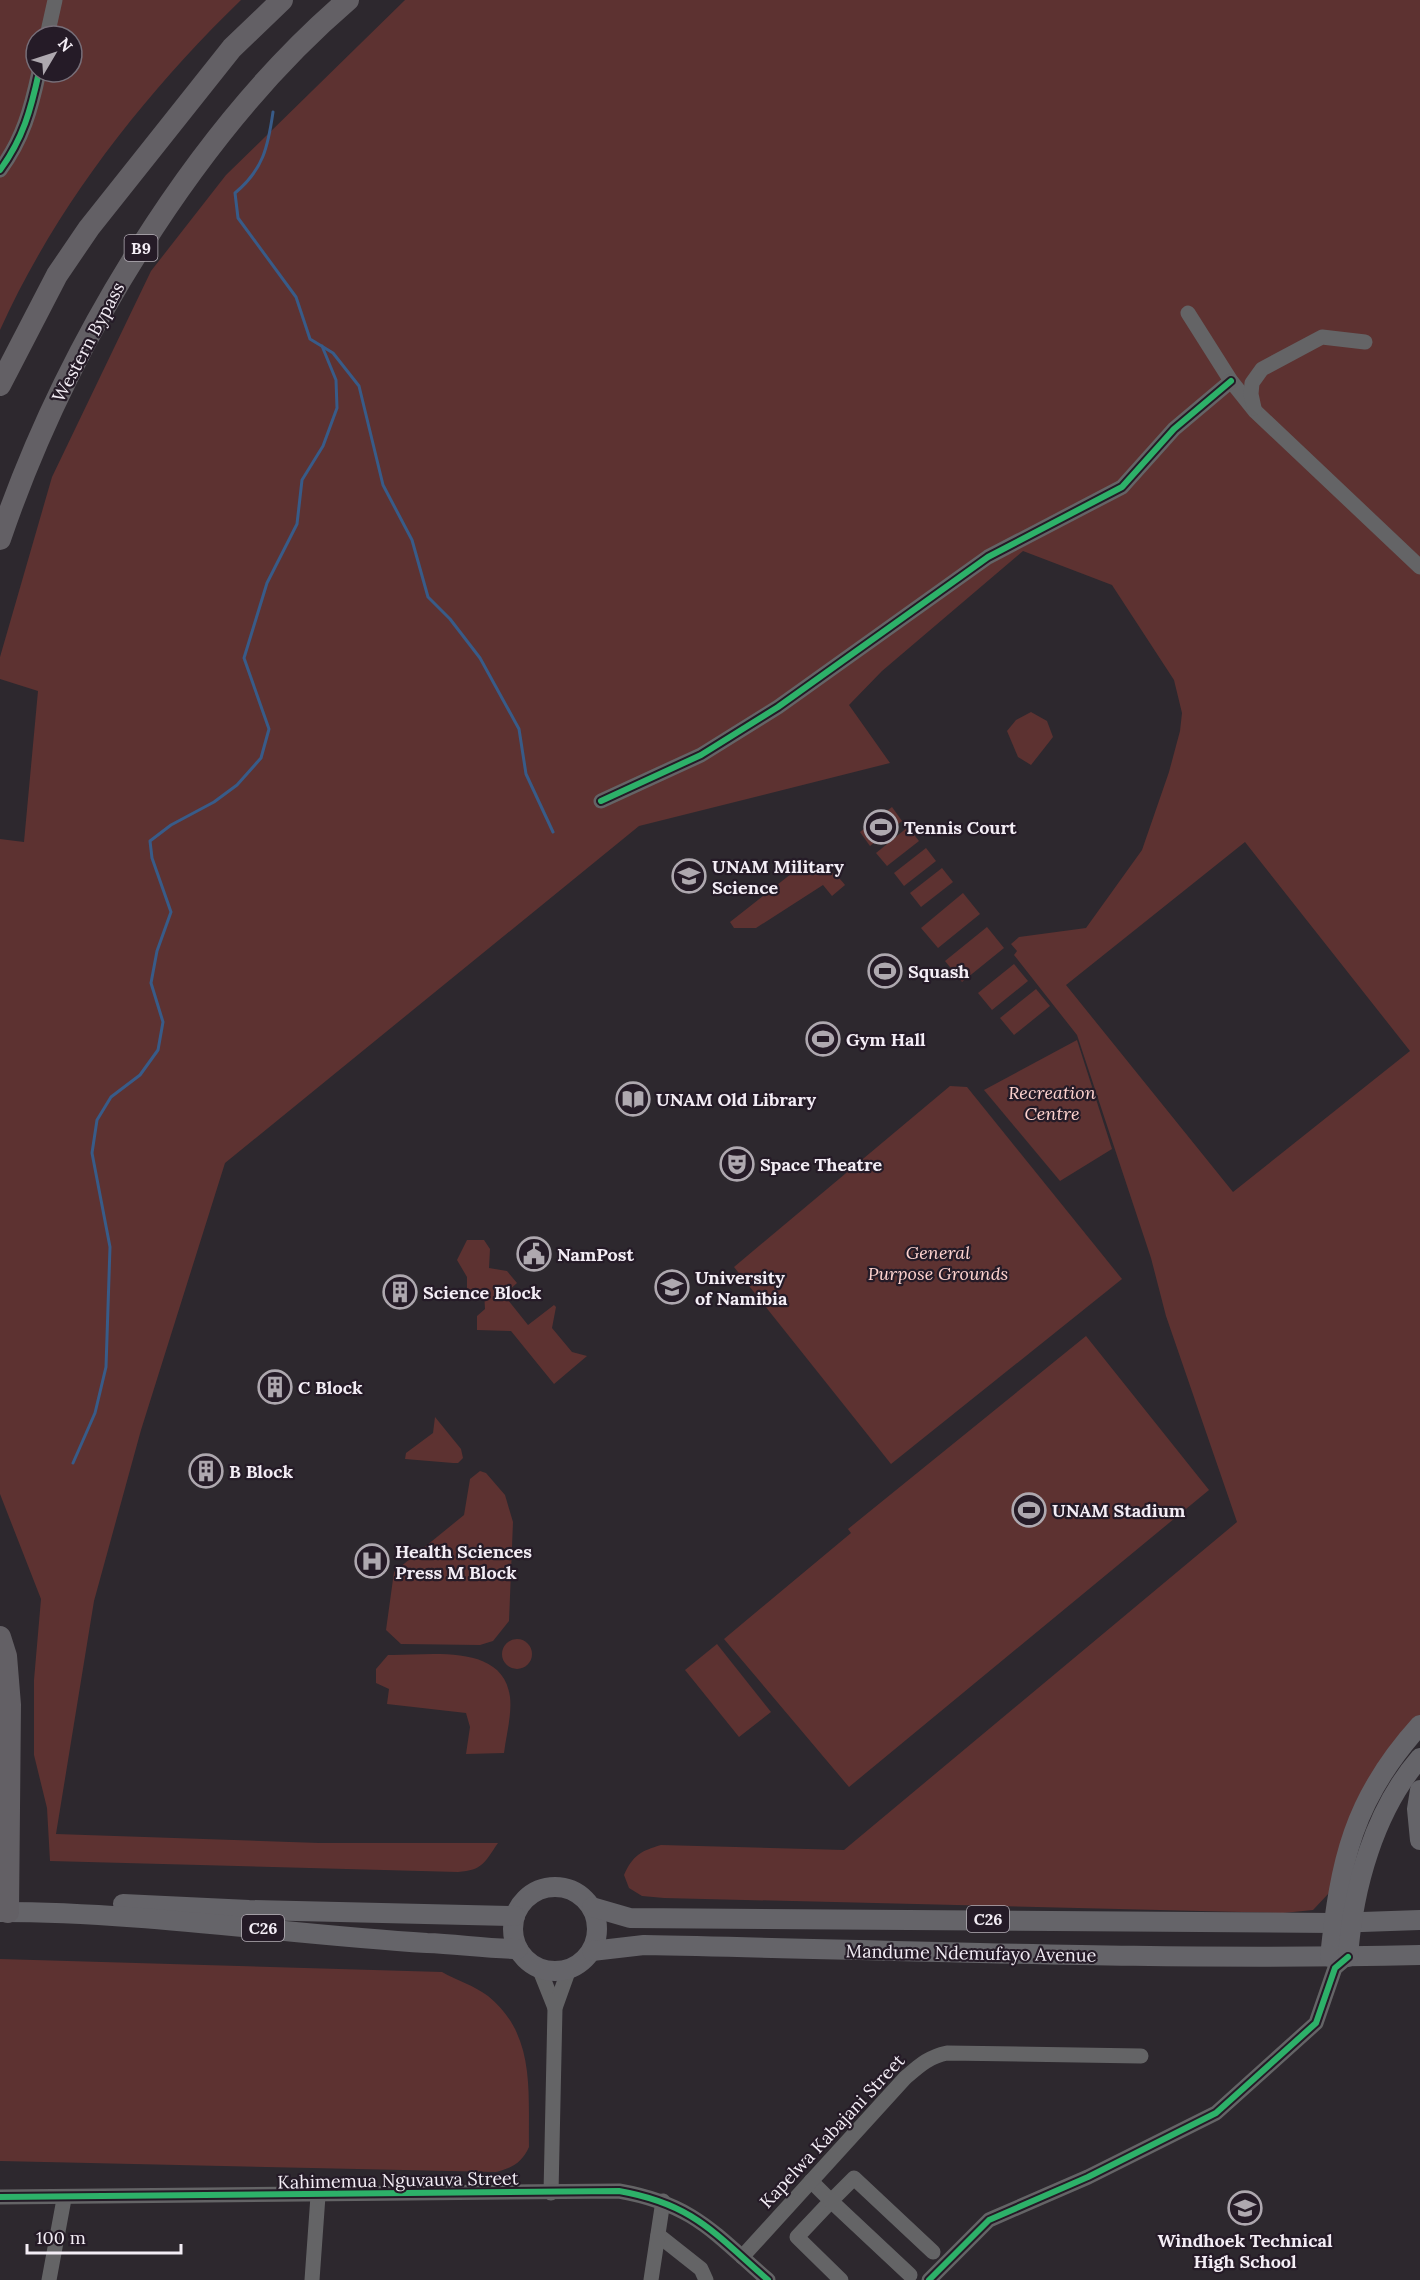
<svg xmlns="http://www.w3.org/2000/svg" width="1420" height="2280" font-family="Lora,serif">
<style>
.green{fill:#5d3231;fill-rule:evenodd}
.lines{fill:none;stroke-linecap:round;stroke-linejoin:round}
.stream{stroke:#385b88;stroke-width:3}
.minor{stroke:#646466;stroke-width:15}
.major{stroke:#656469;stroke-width:20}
.highway{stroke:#636065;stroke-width:22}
.cycleway-casing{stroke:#251b27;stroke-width:10}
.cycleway{stroke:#2db169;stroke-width:6}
.labels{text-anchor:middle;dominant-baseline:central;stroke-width:4.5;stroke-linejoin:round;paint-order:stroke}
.shield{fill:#251b27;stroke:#b5aeb7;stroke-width:1.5}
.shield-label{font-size:16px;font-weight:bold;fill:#f3edf5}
.street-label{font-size:18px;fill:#f3edf5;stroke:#251b27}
.poi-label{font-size:18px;font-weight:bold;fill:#f3edf5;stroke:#251b27;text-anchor:start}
.park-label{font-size:18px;font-style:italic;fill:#fed3cf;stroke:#251b27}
</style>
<rect width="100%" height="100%" fill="#2d282e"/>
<g class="green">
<path d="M0 0H241C144 94 56 206 0 330ZM36 36H72V72H36Z"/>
<path d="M405 0H1420V1725L1406 1741 1329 1893 1313 1910 1283 1913 664 1898 642 1896 629 1888 624 1875C633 1855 641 1851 661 1845L844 1850 1237 1522 1166 1316 1151 1258 1077 1035 1014 955 1017 951 1011 944 1019 937 1086 928 1142 850 1169 772 1180 731 1182 713 1174 680 1112 585 1023 551 882 671 849 705 890 763 639 826 225 1163 141 1430 94 1601 56 1834 319 1843H498C484 1863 483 1870 458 1872L50 1861 47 1808 34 1755V1680L41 1599 0 1494V839L24 842 38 691 0 679V657L52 477 151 271 226 175ZM1245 842 1410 1051 1233 1192 1066 985Z"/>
<path d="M1031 712 1047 721 1053 737 1031 765 1018 757 1007 731 1016 720Z"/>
<path d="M892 807 902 821 870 846 860 832Z"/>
<path d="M908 827 919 841 887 866 876 853Z"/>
<path d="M926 848 936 861 904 886 894 873Z"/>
<path d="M805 867C824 867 834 870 845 885L832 896 823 885 756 928H734L730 922 791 874Z"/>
<path d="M942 868 953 882 921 907 910 893Z"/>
<path d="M963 893 980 914 938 948 921 928Z"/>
<path d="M987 927 1004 948 962 982 945 961Z"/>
<path d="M1014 964 1028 981 992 1010 978 993Z"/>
<path d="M1036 989 1050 1006 1014 1035 1000 1018Z"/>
<path d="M1077 1040 1112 1149 1060 1181 984 1090Z"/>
<path d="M950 1086 967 1087 1122 1279 891 1464 734 1267Z"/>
<path d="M467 1240H484L490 1249 489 1268 507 1271 517 1283 504 1295 528 1325 554 1305 556 1307 552 1328 572 1352 587 1356 554 1384 511 1331 477 1330V1316L485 1309 484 1292 467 1289V1277L457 1260Z"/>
<path d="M1086 1336 1209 1490 849 1787 724 1639 851 1533 848 1529Z"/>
<path d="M435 1417 461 1449 463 1458 458 1463H453L405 1459 406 1453 433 1433Z"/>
<path d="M480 1471 486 1473 505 1495 513 1522 509 1621 493 1641 480 1645 401 1644 386 1630 394 1572 464 1515 470 1479Z"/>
<circle cx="517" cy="1654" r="15"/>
<path d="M717 1644 771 1712 739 1737 685 1670Z"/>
<path d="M388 1655C428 1656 503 1642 510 1697 512 1715 506 1736 504 1753L466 1754 470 1727 466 1713 387 1704 389 1689 376 1683V1669Z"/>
<path d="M0 1959 442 1972C456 1980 475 1986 488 1996 536 2035 528 2091 529 2147 522 2162 513 2168 496 2172L0 2161Z"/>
</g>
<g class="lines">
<g class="stream">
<path d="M273 112C268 147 263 170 235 193L238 218 296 297 310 339 333 353 359 386 383 485 412 540 428 597 450 619 480 658 519 729 526 774 553 832"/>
<path d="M73 1463 95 1413 106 1367 110 1247 92 1153 97 1120 111 1097 140 1075 158 1050 163 1022 151 983 157 951 171 912 152 858 150 841 171 825 214 802 237 785 261 758 269 729 244 658 267 583 297 524 302 480 323 446 337 408 336 380 322 346"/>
</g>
<g class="minor">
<path d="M47 36 55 0"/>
<path d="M0 170C23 139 31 109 39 72"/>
<path d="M1188 313 1231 381 1255 411 1420 567"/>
<path d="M1254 408 1251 394 1252 383 1262 369 1322 337 1365 342"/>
<path d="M601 801 701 755 778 707 988 557 1122 487 1174 429 1231 381"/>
<path d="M539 1968 555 2008"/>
<path d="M811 2181 831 2201 797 2237 841 2280"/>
<path d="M551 2193 555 2008 569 1969"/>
<path d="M0 2197 619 2191C693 2204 714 2233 768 2280"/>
<path d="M658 2235 701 2269 706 2280"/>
<path d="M742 2257 905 2078C919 2066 928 2057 947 2053L1141 2056"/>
<path d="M910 2275 831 2201 854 2178 933 2252"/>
<path d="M49 2280 64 2199"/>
<path d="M312 2280 318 2196"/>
<path d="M651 2280 663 2201"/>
<path d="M929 2280 989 2220 1088 2177 1216 2113 1316 2023 1335 1968 1348 1957"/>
</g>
<g class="major">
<path d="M1420 1790 1417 1809 1420 1840"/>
<circle cx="555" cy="1929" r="42"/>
<path d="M123 1904 249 1910 515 1916"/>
<path d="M592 1907 630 1918 1333 1923 1420 1920"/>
<path d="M0 1912C143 1912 285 1934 427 1943 457 1944 488 1949 518 1949"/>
<path d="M592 1951 644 1945C903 1950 1161 1961 1420 1955"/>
<path d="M1330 1957C1340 1861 1353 1799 1420 1725"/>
<path d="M1348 1957C1353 1888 1374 1811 1420 1758"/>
</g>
<g class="highway">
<path d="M0 385 57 275 89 228 232 48 282 0"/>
<path d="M0 539C65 348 194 132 348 0"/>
<path d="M0 1637 6 1656 10 1705 8 1912"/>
</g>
<g class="cycleway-casing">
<g id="cycleway">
<path d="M0 170C23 139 31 109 39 72"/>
<path d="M601 801 701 755 778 707 988 557 1122 487 1174 429 1231 381"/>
<path d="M0 2197 619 2191C693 2204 714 2233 768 2280"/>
<path d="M929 2280 989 2220 1088 2177 1216 2113 1316 2023 1335 1968 1348 1957"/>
</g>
</g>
<use href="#cycleway" class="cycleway"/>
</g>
<defs>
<g id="stadium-ring" transform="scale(1.725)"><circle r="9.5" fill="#251b27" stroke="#aea8af" stroke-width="1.5"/><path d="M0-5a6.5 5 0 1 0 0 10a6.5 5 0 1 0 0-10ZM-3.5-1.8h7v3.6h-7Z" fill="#aea8af"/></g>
<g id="university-ring" transform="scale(1.725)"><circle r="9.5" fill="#251b27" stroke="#aea8af" stroke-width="1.5"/><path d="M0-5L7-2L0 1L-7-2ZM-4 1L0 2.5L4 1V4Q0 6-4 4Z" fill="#aea8af"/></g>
<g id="library-ring" transform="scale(1.725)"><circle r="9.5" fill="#251b27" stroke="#aea8af" stroke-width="1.5"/><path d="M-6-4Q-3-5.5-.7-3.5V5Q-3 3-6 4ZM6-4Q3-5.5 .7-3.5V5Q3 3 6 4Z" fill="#aea8af"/></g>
<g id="theatre-ring" transform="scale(1.725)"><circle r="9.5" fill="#251b27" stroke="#aea8af" stroke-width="1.5"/><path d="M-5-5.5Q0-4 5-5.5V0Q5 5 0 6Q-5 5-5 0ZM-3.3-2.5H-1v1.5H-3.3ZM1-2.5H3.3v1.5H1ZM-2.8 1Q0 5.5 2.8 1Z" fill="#aea8af"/></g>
<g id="civic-ring" transform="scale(1.725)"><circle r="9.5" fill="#251b27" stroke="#aea8af" stroke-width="1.5"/><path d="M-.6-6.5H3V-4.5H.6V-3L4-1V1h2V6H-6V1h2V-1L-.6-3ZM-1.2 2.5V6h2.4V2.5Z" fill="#aea8af"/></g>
<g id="building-ring" transform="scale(1.725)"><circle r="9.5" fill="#251b27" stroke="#aea8af" stroke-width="1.5"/><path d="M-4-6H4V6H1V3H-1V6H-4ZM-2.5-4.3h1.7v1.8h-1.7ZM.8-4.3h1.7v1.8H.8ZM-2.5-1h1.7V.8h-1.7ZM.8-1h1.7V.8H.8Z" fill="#aea8af"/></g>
<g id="hospital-ring" transform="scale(1.725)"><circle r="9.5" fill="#251b27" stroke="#aea8af" stroke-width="1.5"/><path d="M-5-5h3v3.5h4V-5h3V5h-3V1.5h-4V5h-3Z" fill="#aea8af"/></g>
<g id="school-ring" transform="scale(1.725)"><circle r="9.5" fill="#251b27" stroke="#aea8af" stroke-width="1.5"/><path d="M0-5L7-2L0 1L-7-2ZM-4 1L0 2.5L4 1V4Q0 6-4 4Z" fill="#aea8af"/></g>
</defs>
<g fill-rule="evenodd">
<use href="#stadium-ring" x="881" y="827"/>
<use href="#university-ring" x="689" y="876"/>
<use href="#stadium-ring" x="885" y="971"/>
<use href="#stadium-ring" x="823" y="1039"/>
<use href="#library-ring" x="633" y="1099"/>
<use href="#theatre-ring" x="737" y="1164"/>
<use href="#civic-ring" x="534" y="1254"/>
<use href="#university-ring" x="672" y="1287"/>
<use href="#building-ring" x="400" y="1292"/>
<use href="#building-ring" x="275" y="1387"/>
<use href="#building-ring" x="206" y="1471"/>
<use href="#stadium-ring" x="1029" y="1510"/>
<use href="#hospital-ring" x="372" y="1561"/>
<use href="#school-ring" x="1245" y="2208"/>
</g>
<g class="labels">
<g class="shield">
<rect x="124.5" y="235" width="33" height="26" rx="4.5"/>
<rect x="967" y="1906" width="42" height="26" rx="4.5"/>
<rect x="242" y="1915" width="42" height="26" rx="4.5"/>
</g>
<g class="shield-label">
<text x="141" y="248">B9</text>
<text x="988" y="1919">C26</text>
<text x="263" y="1928">C26</text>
</g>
<g class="street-label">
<text transform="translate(88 342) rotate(-62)">Western Bypass</text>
<text transform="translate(971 1953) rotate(1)">Mandume Ndemufayo Avenue</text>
<text transform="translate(832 2131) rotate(-47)">Kapelwa Kabajani Street</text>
<text transform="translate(398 2180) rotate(-1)">Kahimemua Nguvauva Street</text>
</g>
<g class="poi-label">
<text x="904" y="827">Tennis Court</text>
<text x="712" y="866">UNAM Military<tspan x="712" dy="21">Science</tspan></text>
<text x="908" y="971">Squash</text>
<text x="846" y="1039">Gym Hall</text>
<text x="656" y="1099">UNAM Old Library</text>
<text x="760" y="1164">Space Theatre</text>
<text x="557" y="1254">NamPost</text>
<text x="695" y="1277">University<tspan x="695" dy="21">of Namibia</tspan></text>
<text x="423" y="1292">Science Block</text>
<text x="298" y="1387">C Block</text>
<text x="229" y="1471">B Block</text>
<text x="1052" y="1510">UNAM Stadium</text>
<text x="395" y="1551">Health Sciences<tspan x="395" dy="21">Press M Block</tspan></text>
<text x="1245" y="2240" text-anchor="middle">Windhoek Technical<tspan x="1245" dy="21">High School</tspan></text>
</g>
<g class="park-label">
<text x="1052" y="1092">Recreation<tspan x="1052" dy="21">Centre</tspan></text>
<text x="938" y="1252">General<tspan x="938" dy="21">Purpose Grounds</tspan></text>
</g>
</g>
<g transform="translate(54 54) rotate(51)"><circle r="28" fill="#251b27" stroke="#776f79" stroke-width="1.5"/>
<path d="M0-4.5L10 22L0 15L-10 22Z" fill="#aea8af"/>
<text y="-9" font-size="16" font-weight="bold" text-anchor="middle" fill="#f3edf5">N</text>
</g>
<path d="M27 2244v9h154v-9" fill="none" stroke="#f3edf5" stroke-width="3"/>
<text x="36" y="2244" font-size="18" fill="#f3edf5" stroke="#251b27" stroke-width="4.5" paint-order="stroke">100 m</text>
</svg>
